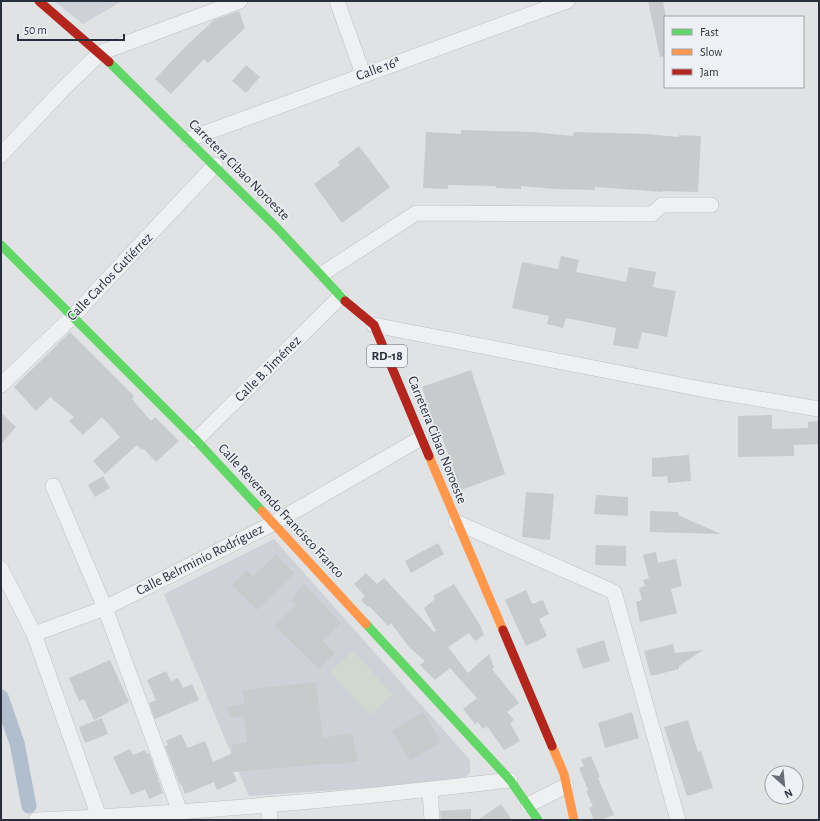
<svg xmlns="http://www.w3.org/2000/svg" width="820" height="821" font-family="'Alegreya Sans',sans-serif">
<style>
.built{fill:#ced1d7}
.green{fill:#d0d8d0}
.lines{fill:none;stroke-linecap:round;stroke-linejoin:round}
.canal{stroke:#b0bece;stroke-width:15}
.building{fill:#c8cacc}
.street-casing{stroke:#bec0c2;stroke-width:16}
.street{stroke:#eff0f1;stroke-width:15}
.fast{stroke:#63d668;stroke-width:9}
.slow{stroke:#ff974d;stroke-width:9}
.jam{stroke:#b3261e;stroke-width:9}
.labels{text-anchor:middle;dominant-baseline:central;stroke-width:3;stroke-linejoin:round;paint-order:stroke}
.shield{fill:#edf0f4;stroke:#636973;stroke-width:1}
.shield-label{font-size:13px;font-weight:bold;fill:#282f3c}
.street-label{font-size:14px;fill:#282f3c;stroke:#edf0f4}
</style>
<rect width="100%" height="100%" fill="#e0e2e4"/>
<g class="built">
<path d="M54 1H122L83 24Z"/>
<path d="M274 539 470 760V773L462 781 249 796 164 594Z"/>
</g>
<path class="green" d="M353 651 393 694 370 715 330 672Z"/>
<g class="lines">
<path class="canal" d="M1 697 17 743 29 806"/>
</g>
<g class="building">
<path d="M648 1H663L666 17H665V56L660 57Z"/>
<path d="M239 11 245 28 208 63 204 59 171 94 155 79 185 47 214 20Z"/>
<path d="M246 65 260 77 246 93 232 81Z"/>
<path d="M461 130 532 132 573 136 574 132 647 134 679 137V135L701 136 698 192 663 191V192L595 187V190L555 189 521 186V189L496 188V186L448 185V189L423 188 426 132 461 134Z"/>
<path d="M359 146 390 187 342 223 314 184 340 165 338 162Z"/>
<path d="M561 256 579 260 576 272 602 277 626 282 629 267 656 272 653 287 676 291 667 337 642 332 638 349 613 345 616 328 566 318 563 328 547 324 549 316 512 308 522 262 558 269Z"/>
<path d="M70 332 134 396 132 399 151 421 155 417 179 441 156 462 144 449 142 450 137 445 105 474 93 461 120 437 102 417 83 435 69 421 74 417 50 397 36 411 14 387Z"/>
<path d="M471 370 505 474 461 490 439 429 436 430 422 387Z"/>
<path d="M1 413 16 427 1 444Z"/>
<path d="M772 415V429L808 428V422L819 421V444L794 445V456L738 457V416Z"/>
<path d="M689 455 691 481 668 483 667 476 652 477V458Z"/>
<path d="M103 476 110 488 95 497 88 485Z"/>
<path d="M526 492 554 494 550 540 522 537Z"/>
<path d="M596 495 628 497V516L594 514Z"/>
<path d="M650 511 678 512V515L721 534 650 532Z"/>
<path d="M438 543 444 554 411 573 405 561Z"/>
<path d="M596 545 626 546V566L595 565Z"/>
<path d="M656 552 658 563 676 559 682 586 671 589 677 613 640 622 636 602 642 600 639 588 645 586 643 580 649 578 643 555Z"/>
<path d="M276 555 294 573 257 610 232 585 247 570 253 576Z"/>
<path d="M366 573 377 584 384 578 434 632 436 631 424 608 435 599 433 596 454 584 480 625 484 635 475 641 469 633 448 647 468 673 489 654 494 667 492 669 519 703 507 712 514 720 510 723 520 741 504 750 487 726 483 729 478 722 475 724 463 709 477 698 450 668 435 680 420 665 425 661 409 647 391 623 388 626 369 606 368 607 361 600 365 596 354 584Z"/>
<path d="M304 584 341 623 322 641 335 653 319 669 275 626 296 605 291 600Z"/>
<path d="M526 590 532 604 543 600 549 614 539 619 547 636 526 646 505 600Z"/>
<path d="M604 640 610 661 583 669 576 649Z"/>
<path d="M673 644 675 653 703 650 679 666V669L651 676 644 651Z"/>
<path d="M110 660 129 702 94 720 84 699 79 701 69 678Z"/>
<path d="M166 671 171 681 178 678 183 688 192 684 199 700 155 719 149 703 156 700 147 680Z"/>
<path d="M316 682 323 738 352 733 358 761 335 765 334 763 233 772 237 781 217 790 214 782 185 794 181 784 180 785 165 746 168 745 166 741 181 734 188 748 205 741 213 762 233 753 232 744 247 743 244 716 229 718 228 706 245 704 243 690Z"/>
<path d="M423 712 441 742 410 761 392 731Z"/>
<path d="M632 712 639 738 605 748 598 723Z"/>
<path d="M102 718 108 734 85 743 79 727Z"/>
<path d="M688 720 698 752 701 751 713 788 687 796 664 727Z"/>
<path d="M130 749 133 755 145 750 147 754 149 753 163 793 149 799 145 789 131 795 113 757Z"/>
<path d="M591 756 600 777 598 778 614 815 601 820H594L589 808 593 806 586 791 588 790 579 768 584 766 581 760Z"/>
<path d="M501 804 512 820H478Z"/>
<path d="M471 809V820H441L440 811Z"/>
</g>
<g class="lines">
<g class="street-casing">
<g id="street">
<path d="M337 1 363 74"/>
<path d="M189 139 567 1"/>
<path d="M1 155 64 88 100 53 240 1"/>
<path d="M322 274 416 213 652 214 662 205H711"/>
<path d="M374 325 706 390 819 409"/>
<path d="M1 385 73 316 215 165"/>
<path d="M196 440 340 297"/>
<path d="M53 486 105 608 180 812"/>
<path d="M456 522 614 592 678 820"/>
<path d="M1 569 34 634 99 817"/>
<path d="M34 634 105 608 274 523 421 438"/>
<path d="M430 790 432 820"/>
<path d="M268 804 270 820"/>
<path d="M528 805 566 786"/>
<path d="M36 820C194 813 353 799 510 780"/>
</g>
</g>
<use href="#street" class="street"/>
<g class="fast">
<path d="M109 62 277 228 345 301"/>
<path d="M1 245 196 440 262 511"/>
<path d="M366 624 510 780 538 820"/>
</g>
<g class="slow">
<path d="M429 456 503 630"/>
<path d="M262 511 366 624"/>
<path d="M552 746 564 774 574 820"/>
</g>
<g class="jam">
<path d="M39 1 109 62"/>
<path d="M345 301 374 325 429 456"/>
<path d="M503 630 552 746"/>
</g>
</g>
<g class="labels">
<rect class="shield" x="367" y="345" width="40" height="22" rx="3"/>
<g class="shield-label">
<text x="387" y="356">RD-18</text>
</g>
<g class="street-label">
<text transform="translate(378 69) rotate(-20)">Calle 16ª</text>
<text transform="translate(239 170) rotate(45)">Carretera Cibao Noroeste</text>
<text transform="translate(110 277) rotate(-46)">Calle Carlos Gutiérrez</text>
<text transform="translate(268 369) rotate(-45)">Calle B. Jiménez</text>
<text transform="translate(437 440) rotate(68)">Carretera Cibao Noroeste</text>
<text transform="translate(281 511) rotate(47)">Calle Reverendo Francisco Franco</text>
<text transform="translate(200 560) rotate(-27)">Calle Belrminio Rodríguez</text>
</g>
</g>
<rect width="820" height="821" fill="none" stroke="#282f3c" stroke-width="4"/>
<rect x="664" y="16" width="140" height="72" fill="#edf0f4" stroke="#9ea3aa"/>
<rect x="672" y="29" width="20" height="6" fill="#63d668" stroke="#9ea3aa"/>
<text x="700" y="36" font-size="12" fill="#282f3c">Fast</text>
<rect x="672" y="49" width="20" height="6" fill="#ff974d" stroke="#9ea3aa"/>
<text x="700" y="56" font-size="12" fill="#282f3c">Slow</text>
<rect x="672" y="69" width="20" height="6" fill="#b3261e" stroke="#9ea3aa"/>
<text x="700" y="76" font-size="12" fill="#282f3c">Jam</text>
<g transform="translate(784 785) rotate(153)"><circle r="19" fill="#edf0f4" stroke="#9ea3aa"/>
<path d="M0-3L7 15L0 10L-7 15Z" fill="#686e77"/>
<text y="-6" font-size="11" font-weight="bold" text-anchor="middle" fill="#282f3c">N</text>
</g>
<path d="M18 34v6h106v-6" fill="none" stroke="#282f3c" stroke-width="2"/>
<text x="24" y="34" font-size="12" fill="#282f3c" stroke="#edf0f4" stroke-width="3" paint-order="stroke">50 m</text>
</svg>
